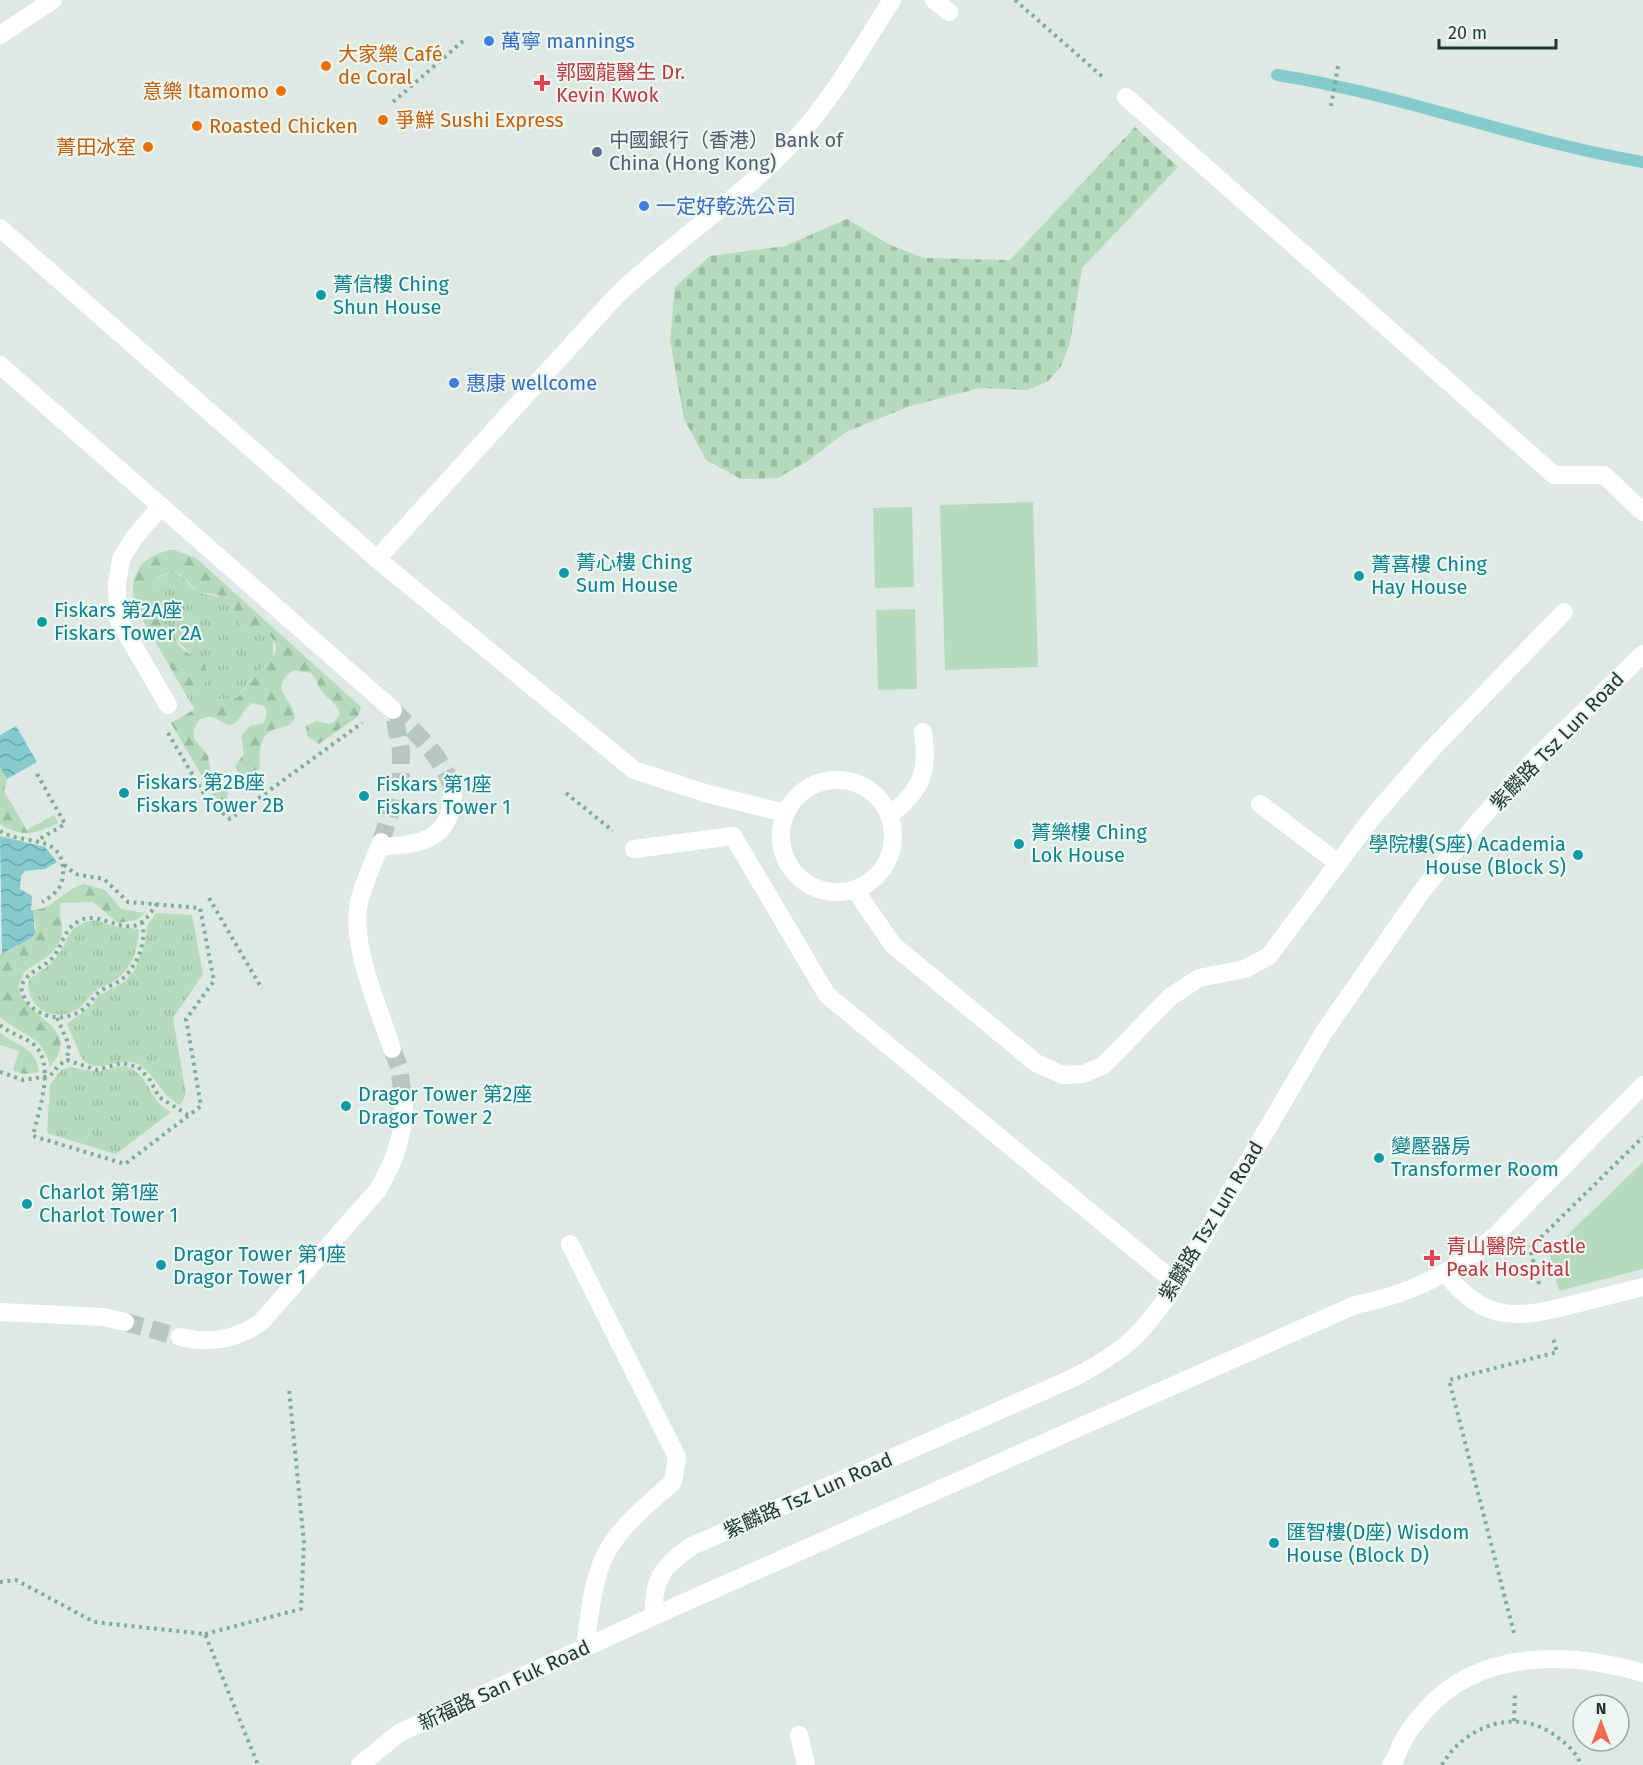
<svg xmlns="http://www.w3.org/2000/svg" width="1643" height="1765" font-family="'Fira Sans','Noto Sans TC',sans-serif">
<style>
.grass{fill:url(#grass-tufts)}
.forest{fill:url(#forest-firs)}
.cemetery{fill:url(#cemetery-stones)}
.garden{fill:#b6dabc}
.water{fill:url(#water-waves)}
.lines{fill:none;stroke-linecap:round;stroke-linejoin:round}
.stream{stroke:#85cbce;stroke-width:12}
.minor-tunnel{stroke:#b7c6be;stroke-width:18;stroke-dasharray:18 9;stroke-linecap:butt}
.path{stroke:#7eac98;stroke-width:4;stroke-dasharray:3 4.5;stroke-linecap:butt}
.minor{stroke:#fff;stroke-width:18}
.path-bridge{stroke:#7eac98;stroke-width:4;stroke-dasharray:3 4.5;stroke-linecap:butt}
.shop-dot{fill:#3f7fe0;stroke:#edf6f0;stroke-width:2}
.food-dot{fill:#e8710a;stroke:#edf6f0;stroke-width:2}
.health-dot{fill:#e0444e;stroke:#edf6f0;stroke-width:2}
.service-dot{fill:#5c6f8a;stroke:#edf6f0;stroke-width:2}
.culture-dot{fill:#0f9aa8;stroke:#edf6f0;stroke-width:2}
.labels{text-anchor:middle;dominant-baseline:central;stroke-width:4.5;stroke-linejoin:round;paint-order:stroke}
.shop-label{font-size:20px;fill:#366cbe;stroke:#edf6f0;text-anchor:start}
.food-label{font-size:20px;fill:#c56008;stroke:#edf6f0;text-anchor:start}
.health-label{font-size:20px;fill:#be3a42;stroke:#edf6f0;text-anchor:start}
.service-label{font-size:20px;fill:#4e5e75;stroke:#edf6f0;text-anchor:start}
.culture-label{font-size:20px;fill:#0d838f;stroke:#edf6f0;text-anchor:start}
.street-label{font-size:20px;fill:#1f382e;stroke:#edf6f0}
</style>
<defs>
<pattern id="grass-tufts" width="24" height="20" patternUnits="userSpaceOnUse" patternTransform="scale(1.5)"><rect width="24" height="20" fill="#b6dabc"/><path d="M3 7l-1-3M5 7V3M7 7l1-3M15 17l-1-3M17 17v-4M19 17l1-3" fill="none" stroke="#9cbca2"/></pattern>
<pattern id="forest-firs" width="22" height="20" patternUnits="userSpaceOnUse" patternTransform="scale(1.5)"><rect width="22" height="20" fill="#b6dabc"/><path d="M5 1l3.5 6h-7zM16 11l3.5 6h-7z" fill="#9cbca2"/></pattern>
<pattern id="cemetery-stones" width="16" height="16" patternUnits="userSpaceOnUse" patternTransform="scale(1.5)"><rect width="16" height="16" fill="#b6dabc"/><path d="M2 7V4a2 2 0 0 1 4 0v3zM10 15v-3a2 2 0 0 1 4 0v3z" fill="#9cbca2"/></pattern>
<pattern id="water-waves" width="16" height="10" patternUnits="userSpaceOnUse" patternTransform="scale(1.5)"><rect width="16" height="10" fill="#85cbce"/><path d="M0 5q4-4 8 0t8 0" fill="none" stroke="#6ca6a8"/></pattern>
</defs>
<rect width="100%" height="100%" fill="#dde9e2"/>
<g class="grass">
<path d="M172 573C185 575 185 581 194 589 206 599 221 591 232 605 237 612 237 620 241 627L267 634 273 641V658L248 682 237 699 211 700 195 710 186 695 195 693 190 654 177 640 149 624 148 629 135 606H147C156 591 149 576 172 573Z"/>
<path d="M156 913 192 915 203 974 173 1018 186 1094 180 1105C159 1094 155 1073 138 1064 119 1055 95 1077 82 1058 78 1051 72 1034 67 1024L93 1004 98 996 124 982 134 971 145 944 147 926Z"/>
<path d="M95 920 117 927 139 929C138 952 131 972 110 983 105 986 99 988 94 992 86 1000 82 1009 70 1013 47 1020 25 1004 29 980 36 973 44 970 51 963 71 944 62 925 95 920Z"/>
<path d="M122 1066C151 1071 146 1100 171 1112L116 1154 47 1133 50 1085 61 1070 70 1067 97 1072Z"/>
</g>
<g class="forest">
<path d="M174 550 196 558 361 707 358 716 319 744 307 736 306 726 316 721 331 724C349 711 333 704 324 694 318 688 317 679 311 673L294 670C266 690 293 697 295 718 290 726 287 726 279 728 258 732 259 753 260 769L244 777 239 775 235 766 244 754 241 736 250 726 264 723 267 712 264 706 252 703C242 709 243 721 230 725 223 724 219 719 212 717 198 715 192 728 194 739L208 756 212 778 228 789 227 798 223 801 214 797 171 723 211 700 237 698C243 693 245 686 251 680 260 668 290 651 268 635 260 629 250 633 241 627L231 604 218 595 198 592 180 574C148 569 157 590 147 606H135C127 575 143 553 174 550Z"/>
<path d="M154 619C176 623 170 639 184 650 191 656 198 657 205 663L207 680 195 693 186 695 148 629V624Z"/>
<path d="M0 767 7 779 4 791 27 830 54 815 58 823C36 834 21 838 0 824Z"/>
<path d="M84 884 105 890 121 909 144 913 137 920 118 923 93 902 61 903C58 913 62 919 62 928 62 952 42 960 25 971L18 986C23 1020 85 1025 50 1067 45 1037 20 1034 0 1017V954L28 941 36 928 33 910C55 909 63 889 84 884Z"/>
<path d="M0 1033C17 1046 36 1047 39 1072L24 1074 13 1070 19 1051 0 1045Z"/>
</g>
<path class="cemetery" d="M1135 127 1178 167 1082 268 1070 343 1061 366 1048 381 1028 390 980 388 910 406 846 432 809 460 778 478 741 479 706 460 684 419 670 340 675 287 710 256 785 246 847 219 890 245 924 258 1010 260Z"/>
<g class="garden">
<path d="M1033 502 1038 667 945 670 940 505Z"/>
<path d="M912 507 914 587 875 588 873 508Z"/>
<path d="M915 609 917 689 878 690 876 610Z"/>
<path d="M1643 1162V1269L1559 1291 1549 1253Z"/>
</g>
<g class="water">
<path d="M16 726 37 762 7 779 0 767V735Z"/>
<path d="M0 836 45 847 57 862 45 869 25 871 21 876 20 889 32 896 31 910H33L35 933C27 945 12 945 2 955Z"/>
</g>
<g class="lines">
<path class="stream" d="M1277 75C1401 94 1519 141 1643 162"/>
<g class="minor-tunnel">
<path d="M393 710C416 734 444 757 453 790"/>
<path d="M381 842 401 778V751L393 710"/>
<path d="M392 1049 399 1067 404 1106"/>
<path d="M125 1322 180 1337"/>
</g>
<g class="path">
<path d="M1015 0 1105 79"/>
<path d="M1331 106 1338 66"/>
<path d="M168 733 208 801 230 819 362 723"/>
<path d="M37 774 65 824 38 840"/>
<path d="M566 793 613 831"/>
<path d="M0 831C22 846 65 832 63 874 63 888 53 896 42 902"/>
<path d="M209 898 262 989"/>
<path d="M142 922C147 942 137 967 121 980 114 985 104 987 97 994 92 999 89 1006 82 1010 65 1022 42 1019 28 1003 7 977 44 970 54 956 64 942 64 928 81 920 101 911 124 936 142 922 148 918 152 910 157 904"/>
<path d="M57 1018 69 1045 67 1060"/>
<path d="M0 1025C10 1034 23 1036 33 1044 57 1064 38 1111 33 1136L125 1164 201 1106 186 1019 214 981 200 908 128 902 104 879 75 874 62 863"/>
<path d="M0 1072 23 1080 50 1076 59 1065 67 1060 97 1070 122 1063 138 1067 150 1080 159 1097 188 1115"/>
<path d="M1539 1284 1530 1248 1643 1137"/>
<path d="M0 1582 16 1580 94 1622 205 1634 258 1765"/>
<path d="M1514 1633 1449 1380 1557 1352 1553 1338"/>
<path d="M205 1634 301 1609 304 1543 289 1389"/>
<path d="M1514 1721 1515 1692"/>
<path d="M1442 1765C1465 1725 1518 1706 1557 1737 1567 1744 1577 1753 1581 1765"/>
</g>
<g class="minor">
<path d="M934 0 949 12"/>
<path d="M0 35 53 0"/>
<path d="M1126 97 1554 475H1604L1643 512"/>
<path d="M0 228 377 559 634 770 705 793 785 813"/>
<path d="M0 365 393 710"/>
<path d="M161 506 134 538 121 559 117 584 118 619 168 705"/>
<path d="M377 559 617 295C673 242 740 199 793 142 832 100 861 48 892 0"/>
<circle cx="837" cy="836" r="56"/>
<path d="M1260 804 1338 863"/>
<path d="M890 815C922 790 929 771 923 732"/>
<path d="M381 842C374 862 364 882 359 902 350 946 379 1007 392 1049"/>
<path d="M380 847C422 844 452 841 453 790"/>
<path d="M634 849 733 836 827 995 1176 1283"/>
<path d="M855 890 893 945 1036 1063 1063 1075 1083 1074 1104 1065 1170 997 1199 978 1245 969 1269 956 1371 819 1430 751 1564 612"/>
<path d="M570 1244 677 1457 673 1482C600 1545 597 1553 585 1648"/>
<path d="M1446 1274C1484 1322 1516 1319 1571 1305 1595 1299 1619 1293 1643 1287"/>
<path d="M0 1312 104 1317 125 1322"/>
<path d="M180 1337C210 1344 236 1340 261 1322L377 1191C394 1163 403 1138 404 1106"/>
<path d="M654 1616C652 1579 663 1566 692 1546L1073 1378C1124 1351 1140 1337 1173 1289L1324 1032 1422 891 1476 824 1534 760 1643 654"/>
<path d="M799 1735 806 1765"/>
<path d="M360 1765 399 1733 425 1721 654 1616 1355 1305C1411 1294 1454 1273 1496 1235L1643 1085"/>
<path d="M1391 1765C1396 1759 1398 1752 1401 1745 1407 1732 1416 1721 1425 1711 1478 1649 1571 1651 1643 1673"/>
</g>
<path class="path-bridge" d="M393 102 463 41"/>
</g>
<g class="shop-dot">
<circle cx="489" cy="41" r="6"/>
<circle cx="644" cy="206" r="6"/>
<circle cx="454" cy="383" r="6"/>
</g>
<g class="food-dot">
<circle cx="326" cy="66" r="6"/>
<circle cx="281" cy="91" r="6"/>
<circle cx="383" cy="120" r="6"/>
<circle cx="197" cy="126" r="6"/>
<circle cx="148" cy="147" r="6"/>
</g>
<g class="health-dot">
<path d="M539 74h6v6h6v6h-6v6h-6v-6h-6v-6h6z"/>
<path d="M1429 1249h6v6h6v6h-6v6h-6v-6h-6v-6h6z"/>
</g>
<circle class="service-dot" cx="597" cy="152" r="6"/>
<g class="culture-dot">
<circle cx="321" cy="295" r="6"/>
<circle cx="564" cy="573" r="6"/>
<circle cx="1359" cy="576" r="6"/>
<circle cx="42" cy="622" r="6"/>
<circle cx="124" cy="793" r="6"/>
<circle cx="364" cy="796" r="6"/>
<circle cx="1019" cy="844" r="6"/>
<circle cx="1578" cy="855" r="6"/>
<circle cx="346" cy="1106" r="6"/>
<circle cx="1379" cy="1158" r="6"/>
<circle cx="27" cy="1204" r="6"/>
<circle cx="161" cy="1265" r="6"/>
<circle cx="1274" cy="1543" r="6"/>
</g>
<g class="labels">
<g class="shop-label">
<text x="501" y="41">萬寧 mannings</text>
<text x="656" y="206">一定好乾洗公司</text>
<text x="466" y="383">惠康 wellcome</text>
</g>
<g class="food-label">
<text x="338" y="54">大家樂 Café<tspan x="338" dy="23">de Coral</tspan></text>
<text x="269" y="91" text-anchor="end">意樂 Itamomo</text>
<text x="395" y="120">爭鮮 Sushi Express</text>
<text x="209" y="126">Roasted Chicken</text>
<text x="136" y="147" text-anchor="end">菁田冰室</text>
</g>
<g class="health-label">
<text x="556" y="72">郭國龍醫生 Dr.<tspan x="556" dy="23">Kevin Kwok</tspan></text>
<text x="1446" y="1246">青山醫院 Castle<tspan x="1446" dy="23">Peak Hospital</tspan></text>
</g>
<g class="service-label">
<text x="609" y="140">中國銀行（香港） Bank of<tspan x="609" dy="23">China (Hong Kong)</tspan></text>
</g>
<g class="culture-label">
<text x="333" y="284">菁信樓 Ching<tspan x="333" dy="23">Shun House</tspan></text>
<text x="576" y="562">菁心樓 Ching<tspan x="576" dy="23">Sum House</tspan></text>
<text x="1371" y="564">菁喜樓 Ching<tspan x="1371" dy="23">Hay House</tspan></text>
<text x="54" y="610">Fiskars 第2A座<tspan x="54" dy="23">Fiskars Tower 2A</tspan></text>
<text x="136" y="782">Fiskars 第2B座<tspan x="136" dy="23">Fiskars Tower 2B</tspan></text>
<text x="376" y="784">Fiskars 第1座<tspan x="376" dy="23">Fiskars Tower 1</tspan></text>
<text x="1031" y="832">菁樂樓 Ching<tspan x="1031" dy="23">Lok House</tspan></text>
<text x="1566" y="844" text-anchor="end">學院樓(S座) Academia<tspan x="1566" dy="23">House (Block S)</tspan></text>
<text x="358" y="1094">Dragor Tower 第2座<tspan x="358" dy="23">Dragor Tower 2</tspan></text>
<text x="1391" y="1146">變壓器房<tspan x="1391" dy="23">Transformer Room</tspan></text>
<text x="39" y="1192">Charlot 第1座<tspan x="39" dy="23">Charlot Tower 1</tspan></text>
<text x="173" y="1254">Dragor Tower 第1座<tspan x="173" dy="23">Dragor Tower 1</tspan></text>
<text x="1286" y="1532">匯智樓(D座) Wisdom<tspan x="1286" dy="23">House (Block D)</tspan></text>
</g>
<g class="street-label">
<text transform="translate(1557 741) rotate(-46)">紫麟路 Tsz Lun Road</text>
<text transform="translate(1211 1221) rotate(-59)">紫麟路 Tsz Lun Road</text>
<text transform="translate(808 1495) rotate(-24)">紫麟路 Tsz Lun Road</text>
<text transform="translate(504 1685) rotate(-25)">新福路 San Fuk Road</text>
</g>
</g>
<g transform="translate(1601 1723)"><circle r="28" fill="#edf6f0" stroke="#9baaa2" stroke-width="1.5"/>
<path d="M0-4.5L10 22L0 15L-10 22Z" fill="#ef6a55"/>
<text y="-9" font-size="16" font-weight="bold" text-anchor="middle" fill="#1f382e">N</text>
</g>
<path d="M1439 39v9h117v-9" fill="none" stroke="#1f382e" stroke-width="3"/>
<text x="1448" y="39" font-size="18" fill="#1f382e" stroke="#edf6f0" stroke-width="4.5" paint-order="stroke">20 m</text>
</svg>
